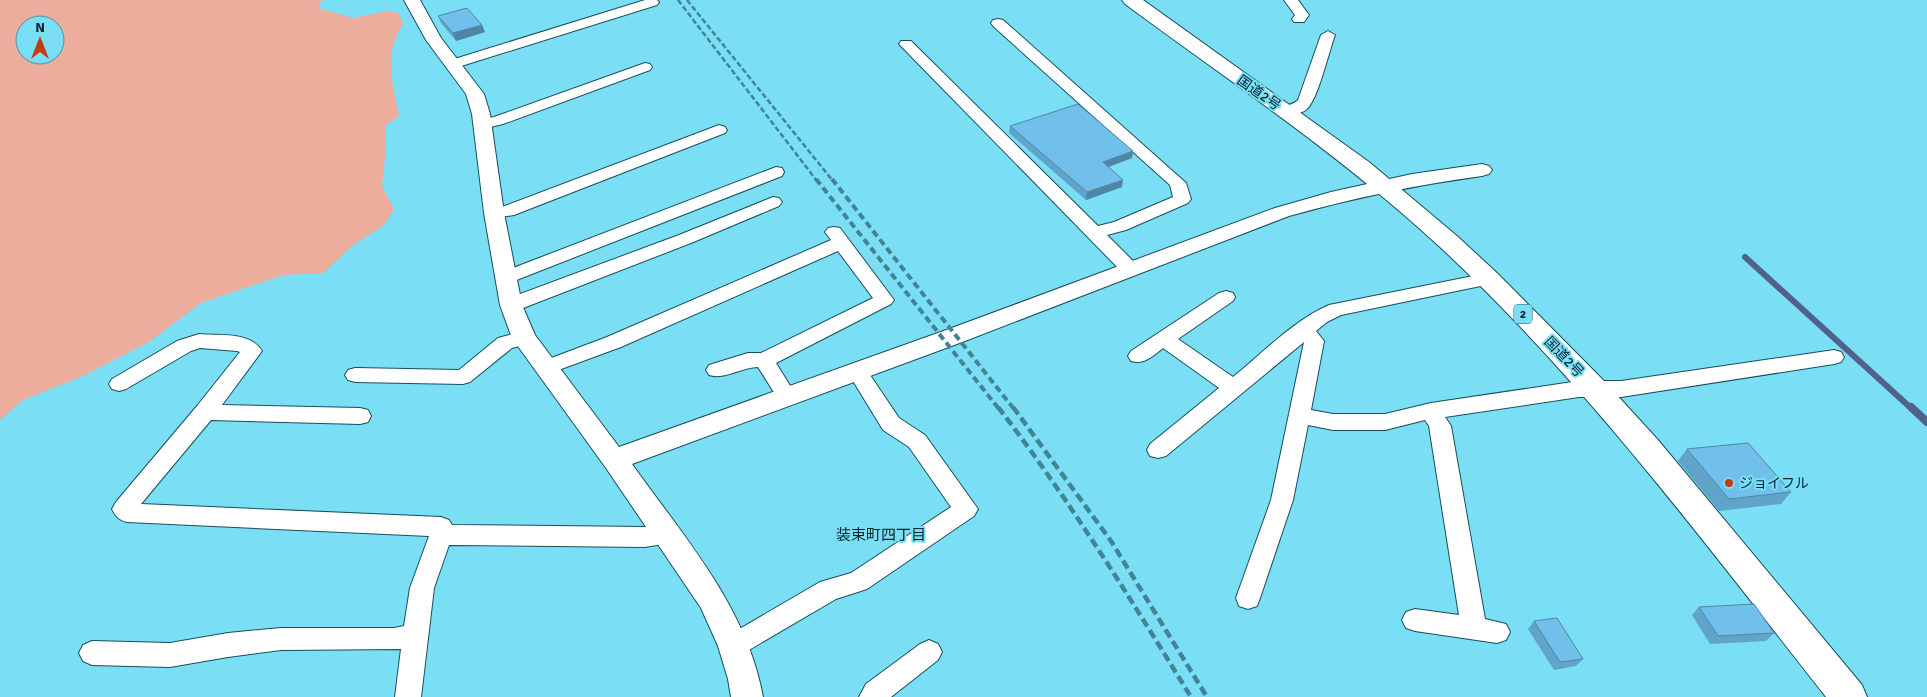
<svg xmlns="http://www.w3.org/2000/svg" width="1927" height="697" font-family="Signika,'Noto Sans JP',sans-serif">
<style>
.green{fill:#ecad9d;fill-rule:evenodd}
.lines{fill:none;stroke-linecap:round;stroke-linejoin:round}
.stream-far1{stroke:#516289;stroke-width:6}
.stream{stroke:#516289;stroke-width:8}
.minor-casing{stroke:#174f5b;stroke-width:2}
.tertiary-casing{stroke:#174f5b;stroke-width:2}
.trunk-casing{stroke:#174f5b;stroke-width:2}
.minor{fill:#fff;fill-rule:evenodd}
.tertiary{fill:#fff;fill-rule:evenodd}
.trunk{fill:#fff;fill-rule:evenodd}
.rail-far2{stroke:#418594;stroke-width:2.5;stroke-dasharray:5.5 2.5;stroke-linecap:butt}
.rail-far1{stroke:#418594;stroke-width:4;stroke-dasharray:7 4;stroke-linecap:butt}
.rail{stroke:#418594;stroke-width:4.5;stroke-dasharray:9 4.5;stroke-linecap:butt}
.wall{fill:#61a4ca}
.shaded-wall{fill:#4f86a4}
.building{fill:#71bfeb;stroke:#4f86a4}
.poi-dot{fill:#c23914;stroke:#7adef5;stroke-width:2}
.labels{text-anchor:middle;dominant-baseline:central;stroke-width:4;stroke-linejoin:round;paint-order:stroke}
.shield{fill:#7adef5;stroke:#275c68;stroke-width:1}
.shield-label{font-size:12px;font-weight:bold;fill:#03242b}
.street-label{font-size:14px;fill:#03242b;stroke:#7adef5}
.poi-label{font-size:14px;fill:#03242b;stroke:#7adef5;text-anchor:start}
.neighbourhood-label{font-size:15px;fill:#03242b;stroke:#7adef5}
</style>
<rect width="100%" height="100%" fill="#7adef5"/>
<path class="green" d="M0 0H322L318 8 353 18 387 11 399 13 403 24C383 53 393 85 399 116L385 126 386 147 382 186 394 209 384 225 352 246 323 273 283 275 201 303 149 342 83 376 23 400 0 420ZM25 25H55V55H25Z"/>
<g class="lines">
<path class="stream-far1" d="M1745 257 1912 409"/>
<path class="stream" d="M1911 407 1927 422"/>
<g class="minor-casing">
<g id="minor">
<path d="M645 0H657L659 2 657 5 458 67H448L446 64 448 61Z"/>
<path d="M1284 0H1298L1309 15 1304 22H1294L1292 19 1295 15Z"/>
<path d="M998 19 1003 20 1186 183 1191 199 1188 203 1126 230 1107 235 1137 265 1139 269 1137 273 1130 275 1123 273 899 44 901 41H911L1098 226 1114 222 1173 197 1170 185 993 26 991 23 993 20Z"/>
<path d="M1328 31 1335 35C1329 51 1318 99 1307 109 1301 114 1288 117 1281 115L1278 112C1283 105 1292 106 1298 100L1321 35Z"/>
<path d="M645 63 650 64 652 67 650 70 503 124 482 129 476 127 474 124 476 121 494 117Z"/>
<path d="M719 125 725 127 727 130 725 133 514 215 494 218 488 217 485 213 488 209 505 206Z"/>
<path d="M776 167 782 168 784 172 782 176 514 281 507 283 500 281 498 277 500 273Z"/>
<path d="M773 197 779 198 782 202 779 206 691 243 518 310 511 311 504 310 501 305 504 300 679 235Z"/>
<path d="M834 227 840 228 894 300 891 304 776 363 797 397 794 402 787 405 780 402 758 367C742 367 725 380 709 375L706 370 709 365 748 353H761L873 298 838 251 621 347 545 375 538 373 535 368 538 363 607 337 831 240 825 232 828 228Z"/>
<path d="M1488 273 1495 275 1497 279 1495 283 1341 315 1327 322 1316 331 1324 341 1311 410 1333 414H1385L1431 403 1579 381H1621L1834 350 1841 352 1844 357 1841 362 1834 364 1621 397H1579L1445 417 1451 426 1485 619 1506 624 1510 632 1506 640 1497 643 1415 631 1406 628 1402 620 1406 612 1415 609 1459 615 1429 426 1425 420 1385 430H1333L1308 425 1293 500 1260 598 1257 606 1248 609 1239 606 1236 598 1271 500 1304 342 1166 456 1158 458 1150 456 1147 450 1150 444 1219 388 1163 348C1153 356 1144 365 1131 361L1128 356 1131 351 1219 293 1226 291 1233 293 1235 297 1233 301 1178 339 1233 377C1263 353 1294 320 1329 305Z"/>
<path d="M524 331 531 333 534 338 531 343 512 348 470 382 463 384 355 382 348 380 345 375 348 370 355 368 459 370 498 338Z"/>
<path d="M199 334C219 336 250 331 262 351L222 405 360 408 368 410 371 416 368 422 360 424 211 420 141 504 441 517 449 520 452 525 645 527 667 525 675 528 679 535 675 542 645 547 449 545 434 588 421 697H395L401 649 281 650 228 657 170 667 92 665 83 661 79 653 83 645 92 641 170 643 228 633 281 628H394L404 626 410 588 429 536 127 522C119 520 116 517 112 509L116 502 197 406 240 352 237 351 200 348 191 351 126 389 119 391 112 389 109 384 112 379 177 341Z"/>
<path d="M857 364 864 366 899 418 925 435 978 509 974 516 867 589 836 599 742 654 733 658 724 654 720 646 724 638 820 582 851 573 951 507 909 447 883 430 847 371 850 366Z"/>
<path d="M929 640 938 644 942 652 938 660 891 697H859L866 684 920 644Z"/>
</g>
</g>
<g class="tertiary-casing">
<path id="tertiary" d="M404 0H420L441 38 484 94 490 114 504 213 522 305 535 335 619 447 949 329 1275 208 1331 192 1412 174 1482 164 1489 166 1492 170 1489 174 1482 176C1416 185 1353 198 1289 216L965 341 632 464C683 536 747 607 763 697H731L728 679 718 646 701 608 606 468 512 338 500 305 484 213 472 114 466 94 426 40Z"/>
</g>
<g class="trunk-casing">
<path id="trunk" d="M1122 0H1143L1369 162 1457 236 1497 273 1605 382 1658 440 1862 685 1867 697H1826C1704 542 1585 382 1440 247 1343 157 1231 82 1125 4Z"/>
</g>
<use href="#minor" class="minor"/>
<use href="#tertiary" class="tertiary"/>
<use href="#trunk" class="trunk"/>
<g class="rail-far2">
<path d="M678 0 817 181"/>
<path d="M687 0 833 181"/>
</g>
<g class="rail-far1">
<path d="M816 179 999 409"/>
<path d="M832 179 1014 409"/>
</g>
<g class="rail">
<path d="M998 407C1069 499 1130 598 1191 697"/>
<path d="M1013 407 1111 541 1207 697"/>
</g>
</g>
<g class="wall">
<path d="M438 16 485 32 456 41 441 23Z"/>
<path d="M1010 126 1133 151 1132 158 1109 167 1122 187 1086 200 1009 133Z"/>
<path d="M1687 449 1791 492 1781 504 1719 511 1678 461Z"/>
<path d="M1699 607 1774 633 1766 641 1710 644 1692 615Z"/>
<path d="M1534 621 1583 659 1576 666 1554 670 1528 629Z"/>
</g>
<g class="shaded-wall">
<path d="M482 25 485 32 456 41 453 33Z"/>
<path d="M1133 151 1132 158 1102 169 1103 162Z"/>
<path d="M1123 180 1122 187 1086 200 1087 192Z"/>
</g>
<g class="building">
<path d="M467 8 482 25 453 33 438 16Z"/>
<path d="M1078 104 1133 151 1103 162 1123 180 1087 192 1010 126Z"/>
<path d="M1748 443 1791 492 1729 499 1687 449Z"/>
<path d="M1754 604 1774 633 1718 636 1699 607Z"/>
<path d="M1557 618 1583 659 1560 662 1534 621Z"/>
</g>
<circle class="poi-dot" cx="1729" cy="483" r="5"/>
<g class="labels">
<rect class="shield" x="1514" y="304.5" width="18" height="19" rx="4"/>
<g class="shield-label">
<text x="1523" y="314">2</text>
</g>
<g class="street-label">
<text transform="translate(1259 93) rotate(35)">国道2号</text>
<text transform="translate(1564 357) rotate(46)">国道2号</text>
</g>
<g class="poi-label">
<text x="1739" y="483">ジョイフル</text>
</g>
<g class="neighbourhood-label">
<text x="881" y="535">装束町四丁目</text>
</g>
</g>
<g transform="translate(40 40)"><circle r="24" fill="#7adef5" stroke="#4a94a4"/>
<path d="M0-4L9 19L0 12L-9 19Z" fill="#c23914"/>
<text y="-8" font-size="14" font-weight="bold" text-anchor="middle" fill="#03242b">N</text>
</g>
</svg>
